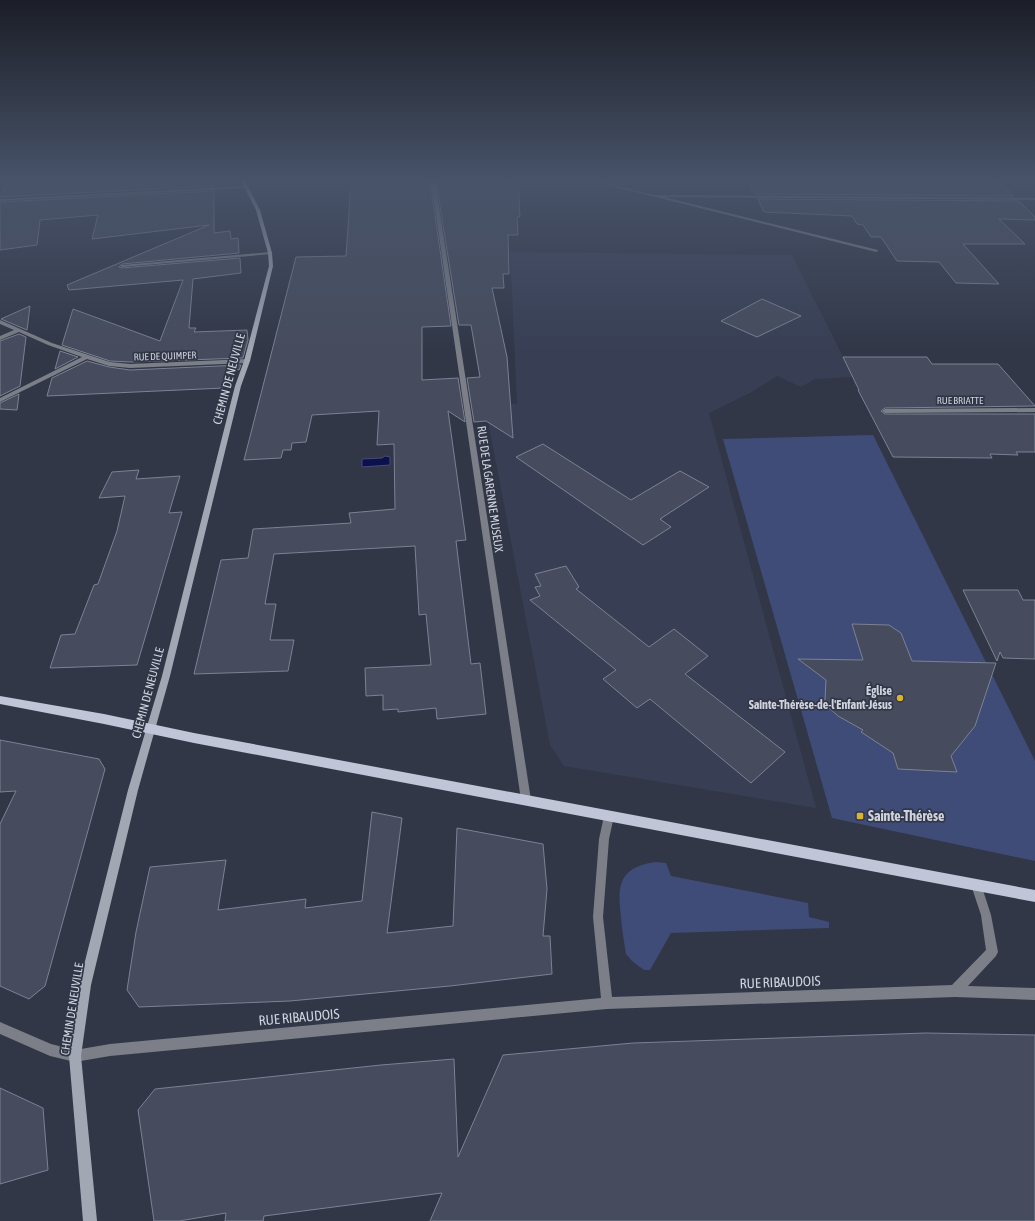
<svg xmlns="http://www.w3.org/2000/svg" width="1035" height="1221" font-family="'Asap Condensed',sans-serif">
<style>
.built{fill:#383f55}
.green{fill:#3f4c77}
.water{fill:#0c114e;stroke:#474b79}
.building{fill:#464c5d;stroke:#7b8295}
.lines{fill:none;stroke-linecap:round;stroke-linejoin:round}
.street{fill:#7c7f87;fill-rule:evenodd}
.secondary{fill:#a2a7b4;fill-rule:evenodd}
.primary{fill:#c0c6d7;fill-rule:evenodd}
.poi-dot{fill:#dab333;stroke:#313747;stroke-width:1.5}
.labels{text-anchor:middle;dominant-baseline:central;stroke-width:3.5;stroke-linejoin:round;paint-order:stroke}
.far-street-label{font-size:10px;fill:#d0d3de;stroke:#313747}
.street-label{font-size:12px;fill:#d0d3de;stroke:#313747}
.poi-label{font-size:12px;font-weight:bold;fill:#d0d3de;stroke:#313747;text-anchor:end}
.near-poi-label{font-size:14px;font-weight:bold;fill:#d0d3de;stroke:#313747;text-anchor:start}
.near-street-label{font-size:14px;fill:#d0d3de;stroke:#313747}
</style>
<rect width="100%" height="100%" fill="#313747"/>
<path class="built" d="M510 252 792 255 853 377 815 379 801 387 777 376 750 393 709 413 816 808 564 766 550 745 485 405 517 404Z"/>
<g class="green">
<path d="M873 435 1035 761V861L832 818 723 439Z"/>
<path d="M656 862 666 863 671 876 808 903 809 917 829 922V928L671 933 650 970H644L632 961 626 954C624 942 622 930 621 917 617 885 619 867 656 862Z"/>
</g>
<path class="water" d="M385 456 390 457V465L362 467V459L382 458Z"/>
<g class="building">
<path d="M9 181H214V186L0 197Z"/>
<path d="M363 181H430L451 326 422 327V380L458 378 465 422 448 411 466 540 456 541 471 664 480 663 486 714 437 719 436 708 398 712V709L383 710V695L366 696 365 668 431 665 426 614 419 615 415 546 274 554 265 604H276L270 640H294L288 671 194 674 221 560 248 558 253 529 351 523 349 513 395 509 394 444 377 445 379 411 312 415 306 442 292 443 291 450H283L281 458 244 460 296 257 346 256 351 184H363Z"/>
<path d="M436 181H518L520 217H517L518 235H508L509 274H503L504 288H492L507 357 513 438 486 421 474 422 467 378 480 377 471 325H459Z"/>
<path d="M749 181H998L1014 196 755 194Z"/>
<path d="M214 191V233L230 231 231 239 238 238 239 253 122 264 119 267 122 268 240 258 241 273 193 279 189 328H196L194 332 247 330 248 340 243 358 130 362 110 361 62 345 73 309 160 341 183 280 69 290 67 285 209 225 92 239 98 215 40 220 37 245 0 250V202Z"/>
<path d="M758 199 1019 201 1035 217V220L999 219 1025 244H963L999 284 956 283 939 262 897 261 881 237H871L863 225 857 224 852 216 764 212Z"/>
<path d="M762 299 801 316 757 337 721 321Z"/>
<path d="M30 306 27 330 1 319Z"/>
<path d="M19 334 26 337 20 386 0 396V341Z"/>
<path d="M60 351 78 357 55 369Z"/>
<path d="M843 357H927L932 364H998L1035 406 885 408 881 411 885 414H1035V452H1016L1018 455 990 454 992 458 893 457 858 390H859Z"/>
<path d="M87 361 109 367 130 370 241 365 239 370 231 368 224 388 47 396 52 378Z"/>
<path d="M19 394 17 410 0 409V403Z"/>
<path d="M543 444 631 500 680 471 709 487 660 519 671 527 643 545 516 457Z"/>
<path d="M139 470 136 479 180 476 169 513 182 512 137 665 50 668 61 635 75 634 94 585 98 584 117 531 125 496 99 498 112 472Z"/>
<path d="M566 566 579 587 576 589 649 647 674 629 708 656 685 674 785 752 751 783 650 699 637 708 603 679 616 670 530 600 540 596 535 587 541 586 535 574Z"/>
<path d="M963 590H1018L1023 600H1035V659L1003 658 1000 652 997 661Z"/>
<path d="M852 624 889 625 901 633 912 661 996 663 975 726 951 756 957 772 898 769 893 753 861 732 863 730 838 716 829 708 825 700 826 680 798 659 863 660Z"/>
<path d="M0 740 99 759 105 769 45 986 29 999 0 986V824L16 791 0 792Z"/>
<path d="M372 812 402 818 387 933 453 926 457 828 543 844 547 889 543 936H550L552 974 450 986 290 1001 139 1007 127 990 136 932 150 867 226 860 218 910 306 899 305 908 362 901Z"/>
<path d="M925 1033 1035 1035V1221H430L442 1193 264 1216 263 1221H225L226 1213 179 1221H154L138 1110 155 1089 381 1065 454 1059 458 1157 503 1055 633 1043Z"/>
<path d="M0 1088 43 1108 48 1170 0 1184Z"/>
</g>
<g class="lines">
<g class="street">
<path d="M431 181H435L531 800 529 803 526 804 523 803 521 800Z"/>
<path d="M591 181H597L654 195 1035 198V200L664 197 878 250V251L876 252Z"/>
<path d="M247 186 246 188 0 201V199Z"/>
<path d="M270 252H272V254L122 267 120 266 122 265Z"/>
<path d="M0 320 52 343 110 362 130 364 247 359 250 361 247 363 130 368 109 366 87 359 0 402V398L82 357 48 345 19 332 0 340V336L14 330 0 324Z"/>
<path d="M1035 408V412L885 413 882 411 885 409Z"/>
<path d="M609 812 613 813 614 816 609 839 603 917 612 997 952 985 986 950 981 915 971 885 972 881 976 880 980 881 991 915 998 952 996 956 968 986 1035 988V1000L955 997 607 1009 110 1056 75 1062 50 1056 0 1034V1022L51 1044 75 1050 110 1044 601 998 593 917 599 839 604 816 605 813Z"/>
</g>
<path class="secondary" d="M241 181H245L260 210 272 253 273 266 250 361 241 386 170 676 138 790 91 985 81 1056 97 1221H83L69 1056 79 985 128 790 162 676 235 386 244 361 269 266 268 253 256 210Z"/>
<path class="primary" d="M0 696 104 714 194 733 1035 890V902L194 743 104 724 0 704Z"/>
</g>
<linearGradient id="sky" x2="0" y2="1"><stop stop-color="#1b1e27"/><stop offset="0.51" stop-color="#485369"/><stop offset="1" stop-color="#485369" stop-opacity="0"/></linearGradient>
<rect width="1035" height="352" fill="url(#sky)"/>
<g class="poi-dot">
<circle cx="900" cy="698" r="4"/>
<rect x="856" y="812" width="8" height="8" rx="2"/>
</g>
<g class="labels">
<g class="far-street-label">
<text transform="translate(165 356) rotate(-2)">RUE DE QUIMPER</text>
<text x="960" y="400">RUE BRIATTE</text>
</g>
<g class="street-label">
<text transform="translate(229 379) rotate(-75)">CHEMIN DE NEUVILLE</text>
<text transform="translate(490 489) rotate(82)">RUE DE LA GARENNE MUSEUX</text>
<text transform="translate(148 693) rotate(-75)">CHEMIN DE NEUVILLE</text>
<text transform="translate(72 1009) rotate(-81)">CHEMIN DE NEUVILLE</text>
</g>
<g class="poi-label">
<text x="892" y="691">Église<tspan x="892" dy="14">Sainte-Thérèse-de-l'Enfant-Jésus</tspan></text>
</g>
<g class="near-poi-label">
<text x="868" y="816">Sainte-Thérèse</text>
</g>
<g class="near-street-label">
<text transform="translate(780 982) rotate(-2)">RUE RIBAUDOIS</text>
<text transform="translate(299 1017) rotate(-5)">RUE RIBAUDOIS</text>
</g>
</g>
</svg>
